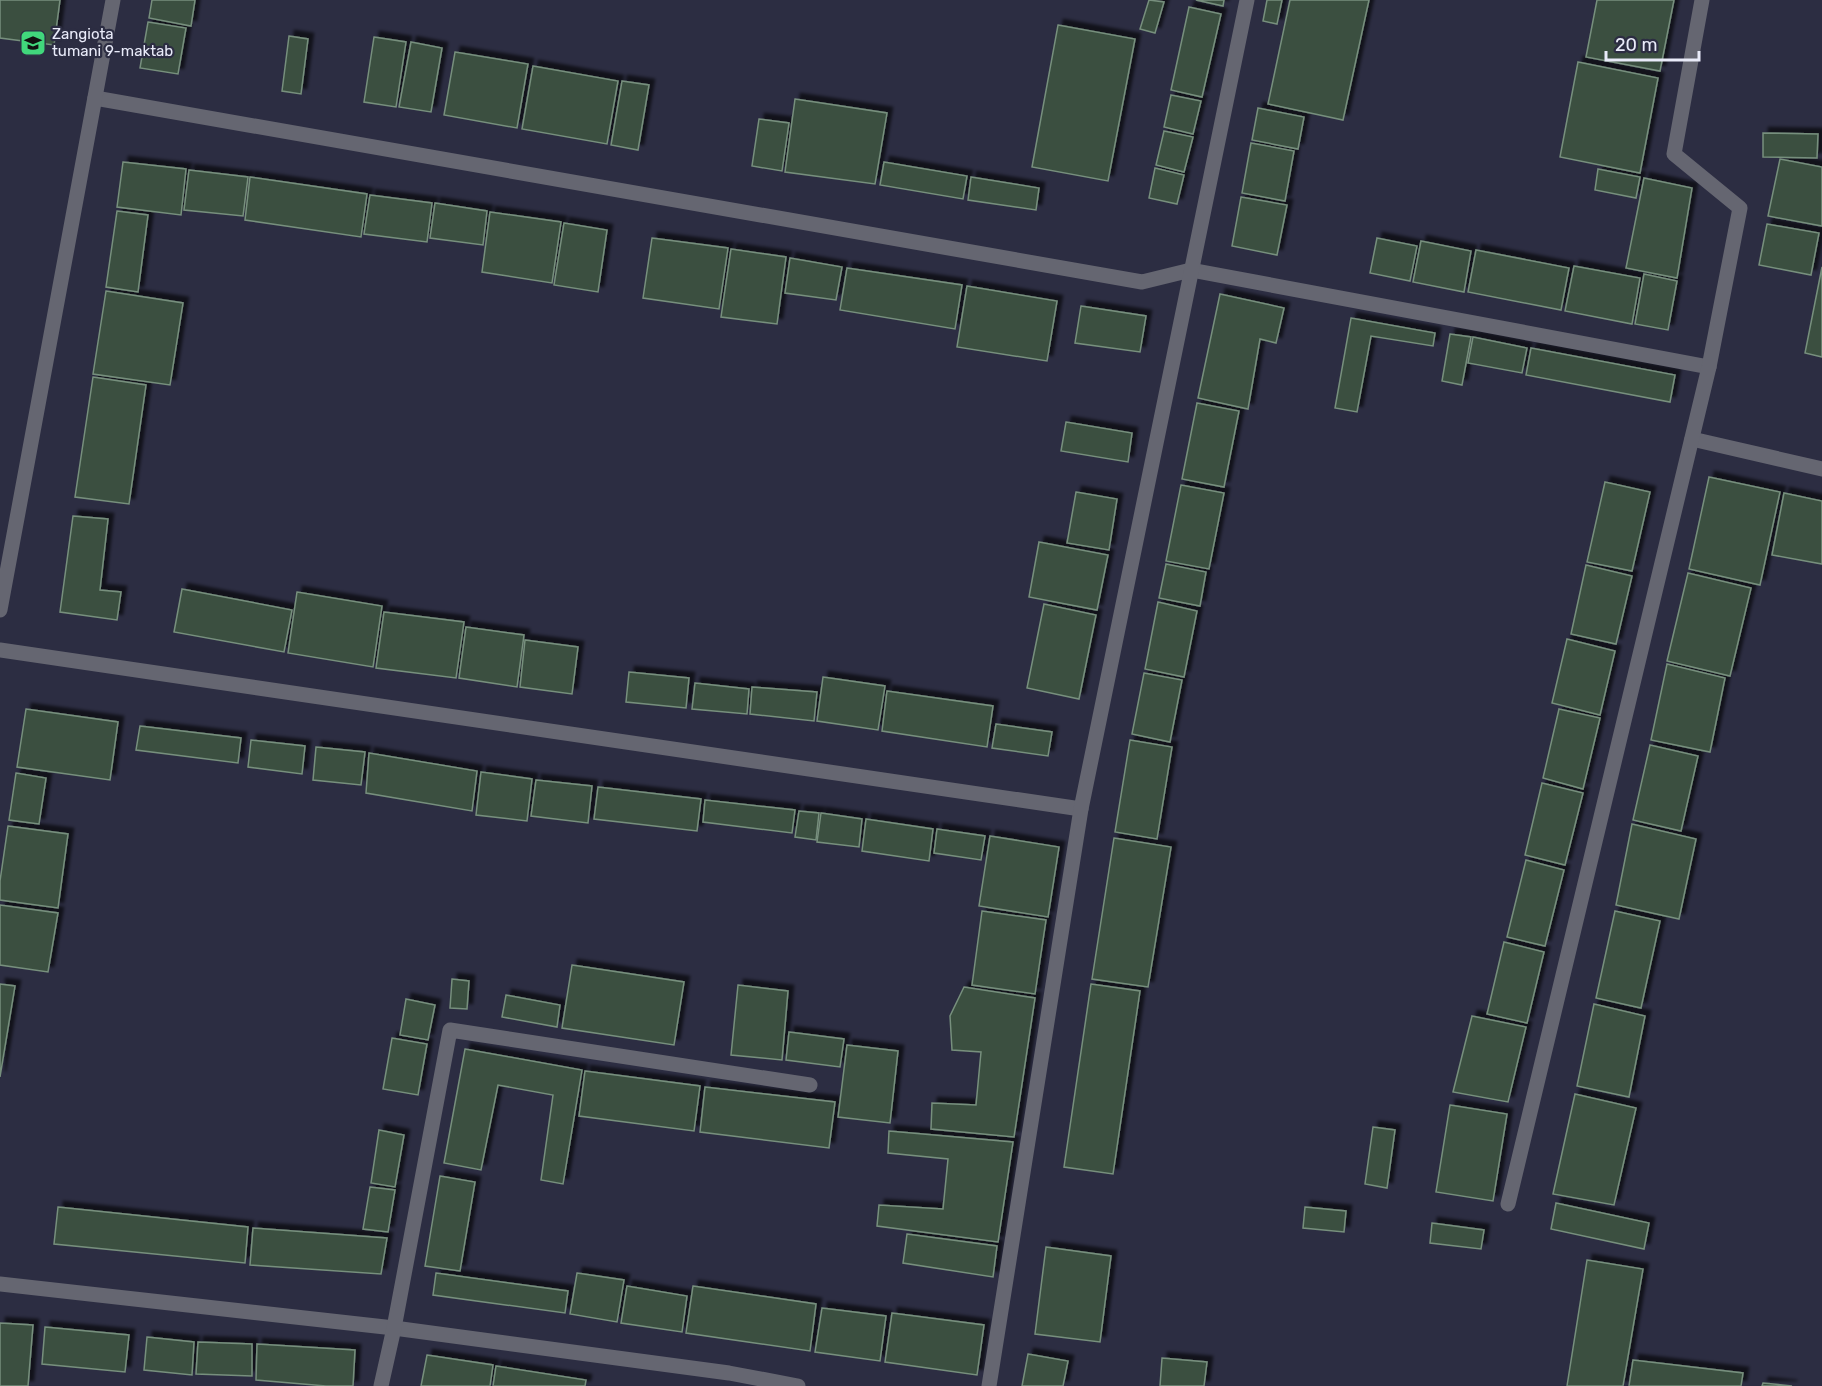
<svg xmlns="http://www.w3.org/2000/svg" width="1822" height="1386" font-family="Rubik,sans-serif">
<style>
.building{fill:#3a5040;stroke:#778f7d;stroke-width:1.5;filter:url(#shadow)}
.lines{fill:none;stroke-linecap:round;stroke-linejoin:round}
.street{stroke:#656671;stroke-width:15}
.labels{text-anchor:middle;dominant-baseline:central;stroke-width:4.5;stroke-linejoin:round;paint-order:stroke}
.poi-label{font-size:15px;fill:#e9ebf9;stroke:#2c2d42;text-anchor:start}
</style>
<defs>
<filter id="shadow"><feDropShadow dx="5.5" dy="-5.5" stdDeviation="1.5" flood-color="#0009"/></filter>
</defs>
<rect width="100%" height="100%" fill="#2c2d42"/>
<g class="building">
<path d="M0 0H60L54 45 0 38Z"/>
<path d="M152 0H195L191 26 149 18Z"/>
<path d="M1149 0 1164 2 1155 33 1140 29Z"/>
<path d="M1196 0H1224L1223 6Z"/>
<path d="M1267 0H1282L1277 24 1263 21Z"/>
<path d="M1290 0H1369L1343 120 1268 104Z"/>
<path d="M1597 0H1674L1660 71 1586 57Z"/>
<path d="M1189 7 1221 14 1202 97 1171 90Z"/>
<path d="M148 22 186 28 178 74 140 68Z"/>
<path d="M1058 25 1135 39 1108 181 1032 167Z"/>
<path d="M289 36 308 39 301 94 282 91Z"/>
<path d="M374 37 406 42 396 107 364 102Z"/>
<path d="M411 42 442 48 431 112 399 107Z"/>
<path d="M455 52 528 64 517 128 444 115Z"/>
<path d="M1578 62 1658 78 1640 173 1560 157Z"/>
<path d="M533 66 618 81 607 144 522 129Z"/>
<path d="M622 81 649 85 638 150 611 145Z"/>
<path d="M1171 95 1201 101 1193 134 1164 127Z"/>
<path d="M795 99 887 113 875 184 785 172Z"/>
<path d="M1258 108 1304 117 1298 149 1252 140Z"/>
<path d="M759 119 789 123 782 171 752 166Z"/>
<path d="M1164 131 1193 137 1184 172 1156 165Z"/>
<path d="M1763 133 1818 134 1817 158 1763 157Z"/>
<path d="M1251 143 1294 151 1285 201 1242 193Z"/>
<path d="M1780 159 1822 167V226L1768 216Z"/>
<path d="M123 162 186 169 181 215 117 207Z"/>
<path d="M884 162 967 176 963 199 880 185Z"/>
<path d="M1155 168 1184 175 1177 204 1149 198Z"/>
<path d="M1598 169 1640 177 1636 198 1595 190Z"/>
<path d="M189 170 248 177 243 216 184 210Z"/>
<path d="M250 177 367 194 361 237 245 220Z"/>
<path d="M971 177 1039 188 1036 210 968 200Z"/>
<path d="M1644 178 1692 188 1677 278 1626 268Z"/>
<path d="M370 195 432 203 427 242 364 234Z"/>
<path d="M1241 197 1287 205 1277 255 1232 246Z"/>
<path d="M435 203 487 211 483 245 430 238Z"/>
<path d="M117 211 148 215 138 292 106 287Z"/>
<path d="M490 212 561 222 552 283 482 272Z"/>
<path d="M564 223 607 230 598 292 554 285Z"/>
<path d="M1767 224 1819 233 1811 275 1759 265Z"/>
<path d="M652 238 728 248 719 309 643 298Z"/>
<path d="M1377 238 1417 246 1410 281 1370 273Z"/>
<path d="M1421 241 1471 251 1464 292 1413 282Z"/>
<path d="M731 249 786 257 777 324 721 317Z"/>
<path d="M1476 250 1569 268 1561 310 1468 292Z"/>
<path d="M790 258 842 267 836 300 785 293Z"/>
<path d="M1574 266 1640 278 1632 324 1565 311Z"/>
<path d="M1822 267V357L1805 353Z"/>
<path d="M847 268 962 285 955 329 840 310Z"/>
<path d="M1644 274 1677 281 1668 330 1635 324Z"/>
<path d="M967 286 1057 301 1047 361 957 347Z"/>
<path d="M106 291 183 303 170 385 93 374Z"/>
<path d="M1220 294 1284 308 1276 343 1260 339 1248 409 1198 398Z"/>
<path d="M1081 306 1146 316 1140 352 1075 343Z"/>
<path d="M1351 318 1435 333 1433 346 1371 336 1357 412 1335 408Z"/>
<path d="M1450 334 1471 337 1462 385 1442 381Z"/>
<path d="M1473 337 1527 348 1522 373 1468 363Z"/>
<path d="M1531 348 1675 375 1670 402 1526 375Z"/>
<path d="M93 377 146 385 129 504 75 497Z"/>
<path d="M1197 403 1239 411 1224 487 1182 479Z"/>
<path d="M1066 422 1132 433 1128 462 1061 451Z"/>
<path d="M1709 477 1780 492 1760 585 1689 569Z"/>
<path d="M1605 482 1650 492 1632 571 1587 562Z"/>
<path d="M1181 485 1224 493 1209 569 1166 561Z"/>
<path d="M1076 492 1117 499 1109 550 1067 543Z"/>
<path d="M1784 493 1822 501V564L1772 555Z"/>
<path d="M73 516 108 519 100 590 121 592 117 620 60 612Z"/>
<path d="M1039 542 1108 555 1097 610 1029 597Z"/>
<path d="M1166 564 1206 572 1200 606 1159 598Z"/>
<path d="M1586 565 1632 576 1616 644 1571 634Z"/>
<path d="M1688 573 1751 588 1730 676 1667 661Z"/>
<path d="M182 589 292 610 284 652 174 632Z"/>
<path d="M297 592 382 606 373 667 288 653Z"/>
<path d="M1158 602 1197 611 1184 677 1145 669Z"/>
<path d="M1044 604 1096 615 1079 699 1027 688Z"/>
<path d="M384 612 464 622 456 678 376 668Z"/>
<path d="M466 627 524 635 517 687 459 678Z"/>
<path d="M1567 639 1615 651 1600 715 1552 703Z"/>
<path d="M525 640 578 647 572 694 520 687Z"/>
<path d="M1667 664 1725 678 1710 752 1651 740Z"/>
<path d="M629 672 689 678 686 708 626 702Z"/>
<path d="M1144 673 1182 680 1170 742 1132 734Z"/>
<path d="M823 677 885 686 878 730 817 721Z"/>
<path d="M695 683 749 689 747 714 692 709Z"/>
<path d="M752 687 817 692 814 721 750 714Z"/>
<path d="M887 691 993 706 987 747 882 731Z"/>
<path d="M26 709 118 722 110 780 17 767Z"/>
<path d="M1559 709 1600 718 1583 789 1543 778Z"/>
<path d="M996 724 1052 732 1048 756 992 748Z"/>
<path d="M140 726 241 738 238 763 136 750Z"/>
<path d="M251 740 305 746 302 774 248 767Z"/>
<path d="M1130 740 1172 747 1157 839 1115 832Z"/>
<path d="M1650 745 1698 756 1681 831 1633 820Z"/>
<path d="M316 747 365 752 361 785 313 780Z"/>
<path d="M369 753 477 771 472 811 366 793Z"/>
<path d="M481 772 532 779 527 821 476 815Z"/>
<path d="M16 773 46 778 39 824 9 820Z"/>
<path d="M536 780 592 786 588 823 531 816Z"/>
<path d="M1542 783 1583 793 1565 865 1525 855Z"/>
<path d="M598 787 701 799 697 831 594 819Z"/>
<path d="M705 800 795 810 792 833 703 822Z"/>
<path d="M799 811 819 813 816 840 795 837Z"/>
<path d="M821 813 862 819 859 847 817 842Z"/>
<path d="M866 819 933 829 929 861 862 851Z"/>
<path d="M1632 824 1696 839 1679 919 1616 905Z"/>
<path d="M8 826 68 834 58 908 0 900V881Z"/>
<path d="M937 829 985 836 981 860 934 853Z"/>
<path d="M990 836 1059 847 1048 917 979 906Z"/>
<path d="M1114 838 1171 847 1148 987 1092 979Z"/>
<path d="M1526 860 1564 870 1545 946 1507 937Z"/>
<path d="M0 905 58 913 48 972 0 965Z"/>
<path d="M982 911 1046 920 1035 994 972 985Z"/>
<path d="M1615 911 1660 921 1641 1008 1596 998Z"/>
<path d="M1504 942 1544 952 1527 1023 1487 1014Z"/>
<path d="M572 965 684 982 674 1045 562 1028Z"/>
<path d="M452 979 469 981 467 1009 450 1008Z"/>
<path d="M0 984 15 986 0 1077Z"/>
<path d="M1091 984 1140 991 1113 1174 1064 1167Z"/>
<path d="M738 985 788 991 782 1060 731 1055Z"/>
<path d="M964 987 1035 998 1014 1137 931 1129 932 1103 976 1105 981 1052 952 1050 950 1016Z"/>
<path d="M506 995 560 1005 557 1027 502 1017Z"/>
<path d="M406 999 435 1005 428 1040 400 1035Z"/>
<path d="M1594 1004 1645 1016 1629 1097 1577 1086Z"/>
<path d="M1472 1016 1526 1027 1508 1102 1453 1092Z"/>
<path d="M789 1032 844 1039 840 1067 786 1060Z"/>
<path d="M392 1038 427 1044 418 1095 383 1089Z"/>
<path d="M847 1045 898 1051 890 1123 838 1117Z"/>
<path d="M465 1049 582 1070 563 1184 541 1180 553 1095 498 1085 481 1170 444 1163Z"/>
<path d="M585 1071 700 1086 694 1131 579 1116Z"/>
<path d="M705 1087 835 1102 829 1148 700 1132Z"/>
<path d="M1575 1094 1636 1108 1614 1205 1553 1194Z"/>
<path d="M1450 1105 1507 1114 1493 1201 1436 1192Z"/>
<path d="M1373 1127 1395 1130 1387 1188 1365 1184Z"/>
<path d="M379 1130 404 1135 395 1187 371 1183Z"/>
<path d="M889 1131 1013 1142 998 1242 877 1226 879 1205 943 1209 948 1159 888 1153Z"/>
<path d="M440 1176 475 1182 460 1271 425 1266Z"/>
<path d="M370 1187 395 1190 388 1232 363 1229Z"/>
<path d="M1556 1203 1649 1223 1644 1249 1551 1229Z"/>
<path d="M58 1207 248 1227 245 1263 54 1244Z"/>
<path d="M1305 1207 1346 1211 1344 1232 1303 1228Z"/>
<path d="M1432 1223 1484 1230 1481 1249 1430 1243Z"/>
<path d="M253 1228 387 1238 381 1274 250 1265Z"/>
<path d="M907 1234 997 1246 993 1277 903 1263Z"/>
<path d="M1046 1247 1111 1256 1100 1342 1035 1334Z"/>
<path d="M1587 1260 1643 1269 1623 1386H1567Z"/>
<path d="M436 1273 568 1291 565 1313 433 1295Z"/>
<path d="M577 1273 624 1280 617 1322 570 1314Z"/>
<path d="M627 1286 687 1296 682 1332 621 1323Z"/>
<path d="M693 1286 816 1304 810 1351 686 1333Z"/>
<path d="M822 1308 886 1316 880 1361 815 1352Z"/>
<path d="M892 1313 984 1325 977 1375 885 1362Z"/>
<path d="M0 1323 33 1325 28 1386H0Z"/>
<path d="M45 1327 129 1335 125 1372 42 1364Z"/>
<path d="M147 1337 194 1342 192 1375 144 1370Z"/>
<path d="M198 1342 252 1344V1376L196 1374Z"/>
<path d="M257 1344 355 1350 353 1386H326L256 1380Z"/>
<path d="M1028 1354 1068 1361 1063 1386H1022Z"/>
<path d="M427 1355 493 1365 490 1386H421Z"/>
<path d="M1162 1358 1207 1362 1204 1386H1160Z"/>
<path d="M1633 1360 1743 1373 1741 1386H1629Z"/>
<path d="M496 1366 586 1380 585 1386H493Z"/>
<path d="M1763 1383 1792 1386H1762Z"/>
</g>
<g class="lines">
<g class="street">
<path d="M95 98 1142 282 1191 270 1709 367"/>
<path d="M1692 439 1822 469"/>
<path d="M0 610 113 0"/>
<path d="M0 650 1081 809"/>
<path d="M1508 1204 1709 367 1740 208 1674 154 1702 0"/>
<path d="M0 1284 394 1328 729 1373 798 1386"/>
<path d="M381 1386 394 1328 450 1030 810 1085"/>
<path d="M989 1386 1081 809 1247 0"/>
</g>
</g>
<defs>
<g id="school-square" transform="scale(1.35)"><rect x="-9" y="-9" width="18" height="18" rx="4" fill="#41d77c" stroke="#2c2d42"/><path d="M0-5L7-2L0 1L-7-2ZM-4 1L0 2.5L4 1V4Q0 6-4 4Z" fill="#111"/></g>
</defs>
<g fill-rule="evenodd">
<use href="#school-square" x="33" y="43"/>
</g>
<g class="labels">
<g class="poi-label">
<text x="52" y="34">Zangiota<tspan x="52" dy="17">tumani 9-maktab</tspan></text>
</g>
</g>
<path d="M1606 51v9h93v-9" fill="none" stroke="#e9ebf9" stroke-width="3"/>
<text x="1615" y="51" font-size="18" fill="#e9ebf9" stroke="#2c2d42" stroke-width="4.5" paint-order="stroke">20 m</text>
</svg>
